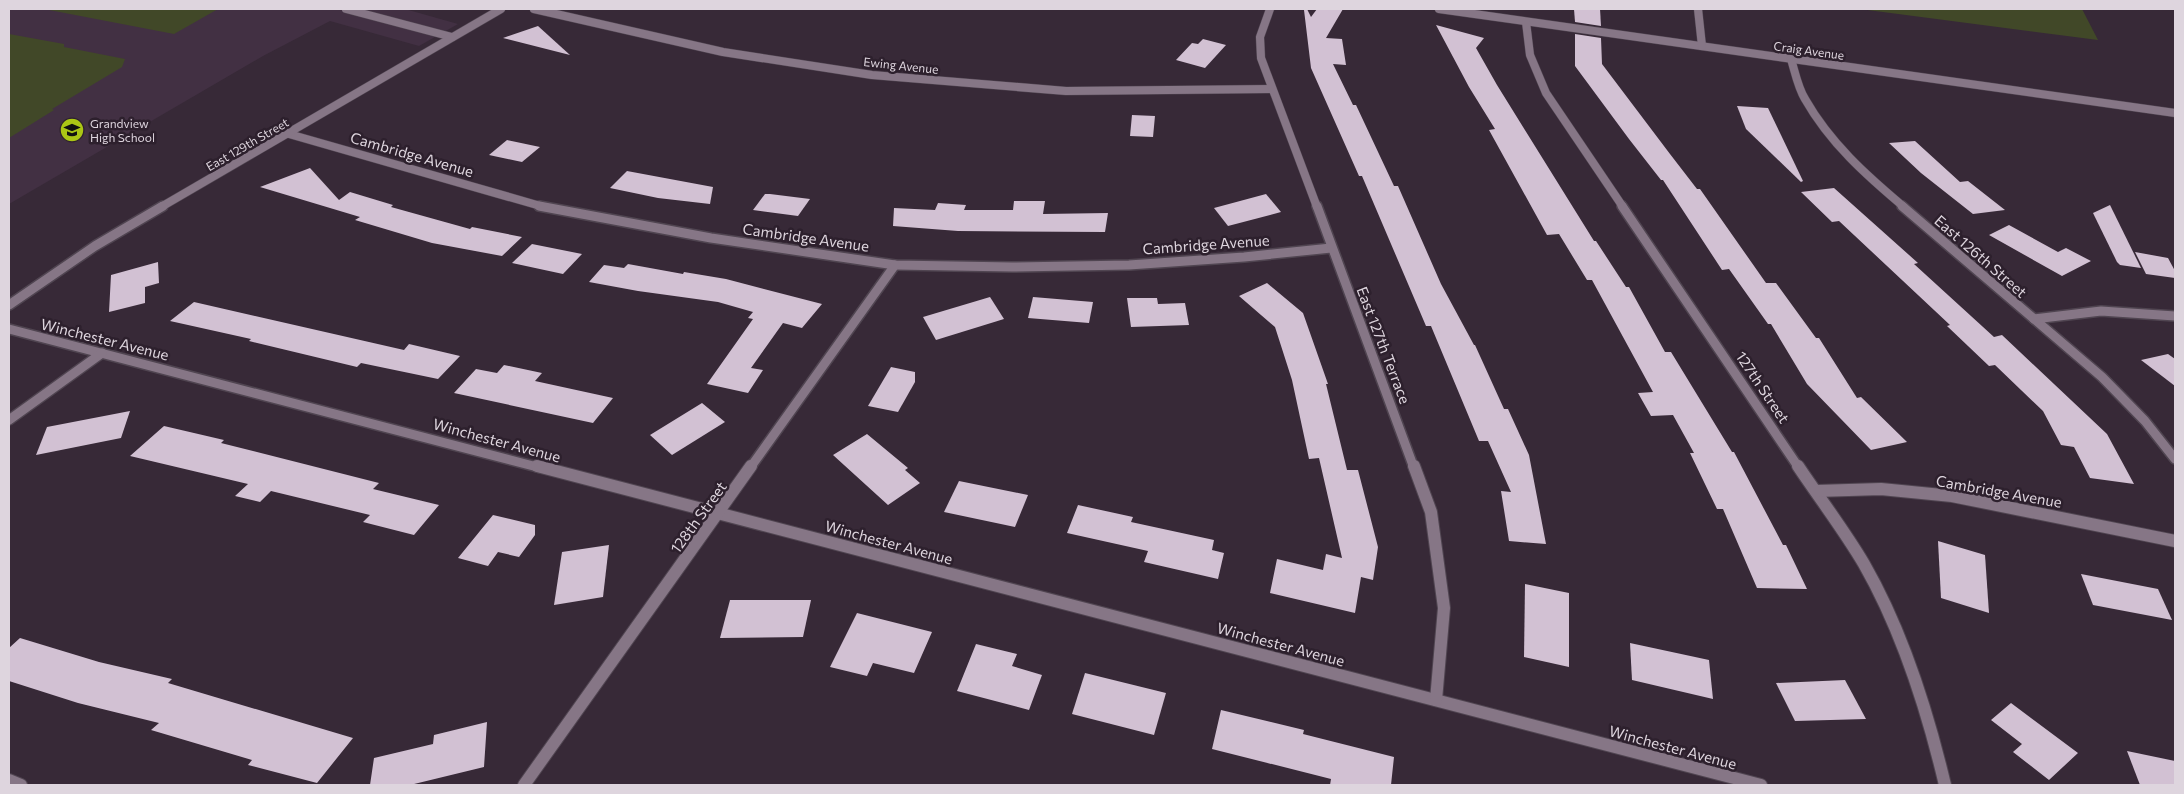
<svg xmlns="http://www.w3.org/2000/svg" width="2184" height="794" font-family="Commissioner,sans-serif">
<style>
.built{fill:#423043}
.green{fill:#414828}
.building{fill:#d2c1d3}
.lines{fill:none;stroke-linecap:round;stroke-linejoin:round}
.service-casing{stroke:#504551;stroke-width:9}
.minor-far2-casing{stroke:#504551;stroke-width:9}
.minor-far1-casing{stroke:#504551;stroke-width:12}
.minor-casing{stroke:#504551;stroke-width:14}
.service{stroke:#867686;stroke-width:8}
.minor-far2{stroke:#867686;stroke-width:8}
.minor-far1{stroke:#867686;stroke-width:9}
.minor{stroke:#867686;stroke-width:12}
.labels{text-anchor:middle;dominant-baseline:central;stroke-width:5;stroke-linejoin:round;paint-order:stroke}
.far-street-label{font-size:12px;fill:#ded5de;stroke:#2d202d}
.far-poi-label{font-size:12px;fill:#ded5de;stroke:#2d202d;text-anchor:start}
.street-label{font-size:15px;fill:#ded5de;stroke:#2d202d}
</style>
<rect width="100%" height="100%" fill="#372937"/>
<path class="built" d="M9 9H405L458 24 419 46 330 21 263 56 9 204Z"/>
<g class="green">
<path d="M44 9H218L174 34Z"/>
<path d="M1860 9H2082L2098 40Z"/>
<path d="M9 34 64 44V47L125 59 122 67 52 109 54 110 9 138Z"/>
</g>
<g class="building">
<path d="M1307 9 1311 17 1317 9H1343L1326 38 1342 39 1346 65 1333 64 1353 105H1356L1394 186H1398L1441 284 1474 345H1475L1504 409H1508L1529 455 1546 544 1509 541 1501 491 1511 492 1488 441H1479L1431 326H1426L1362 176H1359L1311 68 1304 10Z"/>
<path d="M1574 9H1600L1601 26 1575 22Z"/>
<path d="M1436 25 1484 38 1476 48 1497 85 1594 241H1596L1626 287H1629L1665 352H1671L1732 452H1734L1783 545H1786L1807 589 1757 588 1723 509H1717L1690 453H1694L1673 415 1651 416 1638 393 1653 392 1592 280H1587L1559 234 1547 235 1489 130 1495 129 1469 87Z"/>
<path d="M538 26 570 55 503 38Z"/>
<path d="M1575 34 1601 38 1602 64 1670 154 1697 189H1700L1766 283H1776L1816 338H1819L1857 398 1861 397 1907 442 1871 450 1807 384 1771 324H1768L1729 269 1722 270 1663 180H1661L1629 139 1575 66Z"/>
<path d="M1203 39 1226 45 1205 68 1176 60 1192 43 1198 44Z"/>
<path d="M1737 106 1768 108 1803 181 1801 182 1746 129Z"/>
<path d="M1132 115 1155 116 1153 137 1130 136Z"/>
<path d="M507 140 540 147 522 162 489 155Z"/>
<path d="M1915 141 1960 182 1968 181 2005 210 1973 214 1921 173 1889 143Z"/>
<path d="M310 168 339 200 350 192 393 205 391 207 470 229 472 227 522 237 502 256 432 243 355 220 360 217 260 187Z"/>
<path d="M627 171 713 187 710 204 658 198 610 188Z"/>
<path d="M1834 188 1918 263 1914 264 1994 337 2002 335 2107 434 2134 484 2090 478 2074 447 2061 445 2043 411 1995 365 1989 366 1947 326 1950 325 1839 221 1832 222 1801 192Z"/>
<path d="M765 194H770L810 199 798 216 753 210Z"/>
<path d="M1266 194 1281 212 1228 226 1214 208Z"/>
<path d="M1014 201H1045L1043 214 1108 213 1105 232 958 231 893 226 894 208 935 210 938 203 966 205 964 210H1013Z"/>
<path d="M2110 205 2141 268 2120 265 2117 262 2093 213Z"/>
<path d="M2009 225 2058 252 2066 248 2091 261 2062 276 1989 235Z"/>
<path d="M532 244 582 254 563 274 512 263Z"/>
<path d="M2135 252 2168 258 2175 271V278L2146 274Z"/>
<path d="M158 262 159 283 145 287V303L109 312 111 275Z"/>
<path d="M628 264 683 274 684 272 726 279 822 304 802 328 783 323 751 368 763 370 748 393 707 384 753 319 748 318 753 312 718 302 638 291 589 282 604 265 624 268Z"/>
<path d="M1267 283 1303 313 1328 384H1326L1347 470H1358L1378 547 1373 580 1361 577 1355 613 1270 593 1277 559 1323 570 1326 554 1342 558 1319 458 1309 459 1292 380 1275 327 1239 296Z"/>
<path d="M990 297 1004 319 936 340 923 317Z"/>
<path d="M1033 297 1093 302 1089 323 1028 318Z"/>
<path d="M1127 298H1157L1158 304 1185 303 1189 325 1131 327Z"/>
<path d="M194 302 404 350 409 344 460 356 438 379 361 363 357 367 249 341 251 339 170 321Z"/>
<path d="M2168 354 2175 359V386L2141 360Z"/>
<path d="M504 365 542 373 535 381 613 398 593 423 454 393 476 369 497 373Z"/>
<path d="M891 367 915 372V382L898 412 868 406Z"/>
<path d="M702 403 725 422 672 455 650 435Z"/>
<path d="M130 411 121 438 36 455 47 427Z"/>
<path d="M164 426 224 440 221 443 379 483 373 489 439 505 414 535 363 522 370 515 271 491 260 502 235 496 248 484 130 456Z"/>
<path d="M867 434 908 468 905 470 920 483 888 505 833 455Z"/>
<path d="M959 481 1028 495 1015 527 944 512Z"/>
<path d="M1078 505 1133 517 1131 522 1214 540 1212 550 1224 553 1218 579 1144 562 1148 551 1067 533Z"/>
<path d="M493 515 535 525V535L519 557 498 552 488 566 458 558Z"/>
<path d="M1938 541 1985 555 1989 613 1941 598Z"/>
<path d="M609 545 603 597 554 605 562 552Z"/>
<path d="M2081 574 2158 589 2172 620 2093 605Z"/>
<path d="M1525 584 1569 593V667L1524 657Z"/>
<path d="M730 600H811L803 637 720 638Z"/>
<path d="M857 613 932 632 914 673 873 663 867 676 830 667Z"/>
<path d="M20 638 99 662 172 679 168 683 353 738 317 783 248 765 252 760 151 730 159 723 78 703 9 681V648Z"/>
<path d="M1630 643 1709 660 1713 699 1632 680Z"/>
<path d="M976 644 1017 654 1012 666 1042 675 1029 710 957 691Z"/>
<path d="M1085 673 1166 693 1154 735 1072 714Z"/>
<path d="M1845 680 1866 719 1795 721 1776 683Z"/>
<path d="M2011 703 2078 753 2049 780 2013 752 2022 744 1991 720Z"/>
<path d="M1221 710 1304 730 1303 734 1394 757 1391 785H1330L1331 779 1212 749Z"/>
<path d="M487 722 484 767 410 785H370L374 758 433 744 434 735Z"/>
<path d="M2127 751 2175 761V785H2140Z"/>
</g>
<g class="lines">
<g class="service-casing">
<path id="service" d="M346 9 452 37"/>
</g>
<g class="minor-far2-casing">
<g id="minor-far2">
<path d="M534 9 723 52 872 75 1066 91 1272 89"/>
<path d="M1270 9 1260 37 1261 58 1317 207"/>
<path d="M1439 9 2175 113"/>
<path d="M1698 9 1702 46"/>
<path d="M1526 22 1530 55 1546 93 1623 207"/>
<path d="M1791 59C1795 72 1798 88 1805 99 1830 143 1866 175 1904 207"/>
<path d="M289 134 544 207"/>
<path d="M161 207 501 9"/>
</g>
</g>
<g class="minor-far1-casing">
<g id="minor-far1">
<path d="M539 206 711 238 895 265 1012 267 1129 265 1244 257 1331 248"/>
<path d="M1317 206 1414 468"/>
<path d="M1622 206 1799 468"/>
<path d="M1902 206 2102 377 2145 421 2175 459"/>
<path d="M9 305 95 246 163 206"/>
<path d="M2034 319 2101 311 2175 316"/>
<path d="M9 329 541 468"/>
<path d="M9 420 102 353"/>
<path d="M750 468 895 265"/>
</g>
</g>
<g class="minor-casing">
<g id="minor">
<path d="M537 466 1761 785"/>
<path d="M1414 466 1431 512 1444 608 1436 700"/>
<path d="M1798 466C1820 499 1844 530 1864 564 1903 632 1927 709 1945 785"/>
<path d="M1816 491 1881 489 1952 496 2175 541"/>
<path d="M9 780 21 785"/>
<path d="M524 785 751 466"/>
</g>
</g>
<use href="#service" class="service"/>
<use href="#minor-far2" class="minor-far2"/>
<use href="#minor-far1" class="minor-far1"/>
<use href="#minor" class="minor"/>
</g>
<defs>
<g id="school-disc" transform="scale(1.25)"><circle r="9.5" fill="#abc615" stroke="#2d202d"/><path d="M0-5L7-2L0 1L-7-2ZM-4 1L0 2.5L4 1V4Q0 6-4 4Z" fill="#111"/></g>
</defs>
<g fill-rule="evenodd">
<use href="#school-disc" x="72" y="130"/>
</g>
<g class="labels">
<g class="far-street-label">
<text transform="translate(1809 50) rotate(8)">Craig Avenue</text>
<text transform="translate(901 65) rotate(6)">Ewing Avenue</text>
<text transform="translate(247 144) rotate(-30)">East 129th Street</text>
</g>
<g class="far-poi-label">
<text x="90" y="123">Grandview<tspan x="90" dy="14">High School</tspan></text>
</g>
<g class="street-label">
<text transform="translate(412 154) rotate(16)">Cambridge Avenue</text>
<text transform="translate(806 237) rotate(8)">Cambridge Avenue</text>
<text transform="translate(1206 244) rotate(-4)">Cambridge Avenue</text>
<text transform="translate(1981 256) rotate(41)">East 126th Street</text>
<text transform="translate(105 339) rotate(14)">Winchester Avenue</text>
<text transform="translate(1384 345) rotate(69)">East 127th Terrace</text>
<text transform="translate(1763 387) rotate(56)">127th Street</text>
<text transform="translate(497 440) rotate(15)">Winchester Avenue</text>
<text transform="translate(1999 491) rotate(10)">Cambridge Avenue</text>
<text transform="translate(698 517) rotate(-54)">128th Street</text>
<text transform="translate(889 542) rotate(15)">Winchester Avenue</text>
<text transform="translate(1281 644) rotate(15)">Winchester Avenue</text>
<text transform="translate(1673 747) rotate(15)">Winchester Avenue</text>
</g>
</g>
<rect width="2184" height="794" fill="none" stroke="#ded5de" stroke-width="20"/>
</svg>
